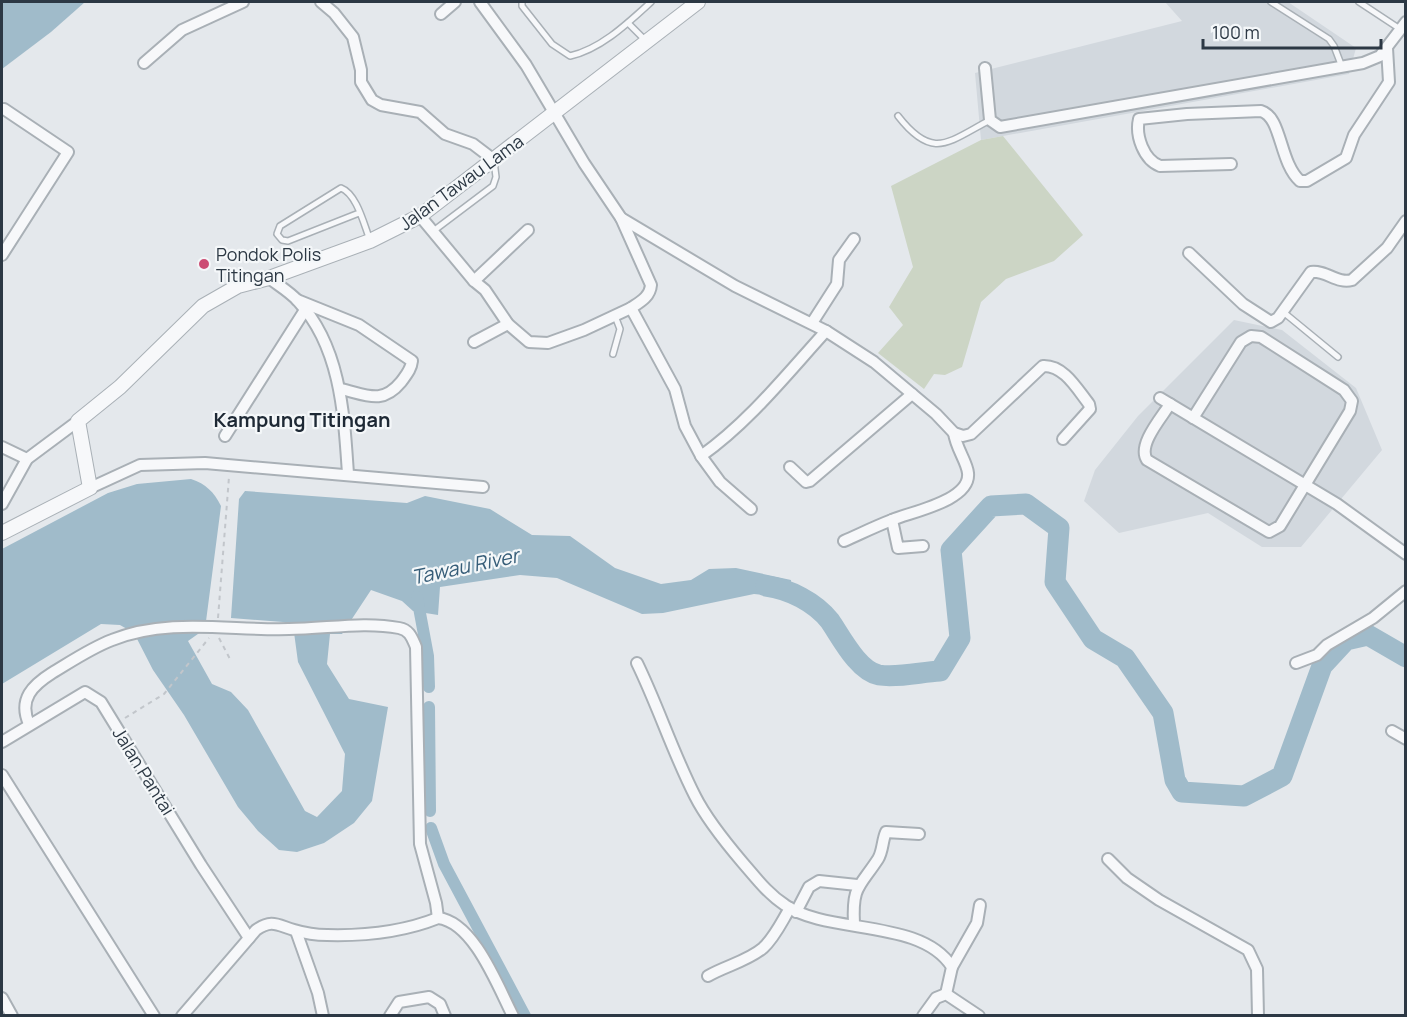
<svg xmlns="http://www.w3.org/2000/svg" width="1407" height="1017" font-family="Manrope,sans-serif">
<style>
.built{fill:#d2d8de}
.green{fill:#ccd5c5}
.water{fill:#a0bbca}
.lines{fill:none;stroke-linecap:round;stroke-linejoin:round}
.canal{stroke:#a0bbca;stroke-width:12}
.river{stroke:#a0bbca;stroke-width:21}
.service-casing{stroke:#a9b0b6;stroke-width:8}
.minor-casing{stroke:#a9b0b6;stroke-width:14}
.tertiary-casing{stroke:#a9b0b6;stroke-width:16}
.path{stroke:#c2c6cb;stroke-width:2;stroke-dasharray:4.5 4.5;stroke-linecap:butt}
.service{stroke:#f7f8fa;stroke-width:5}
.minor{stroke:#f7f8fa;stroke-width:10}
.tertiary{stroke:#f7f8fa;stroke-width:14}
.poi-dot{fill:#cc4d74;stroke:#f4f7f9;stroke-width:2}
.labels{text-anchor:middle;dominant-baseline:central;stroke-width:4.5;stroke-linejoin:round;paint-order:stroke}
.street-label{font-size:18px;fill:#2c3844;stroke:#f4f7f9}
.poi-label{font-size:18px;fill:#2c3844;stroke:#f4f7f9;text-anchor:start}
.neighbourhood-label{font-size:20px;font-weight:bold;fill:#1e2935;stroke:#f4f7f9}
.water-label{font-size:20px;font-style:italic;fill:#365d78;stroke:#f4f7f9}
</style>
<rect width="100%" height="100%" fill="#e4e8ec"/>
<g class="built">
<path d="M1165 2H1288L1356 48 1349 74 981 140 975 73 1182 21Z"/>
<path d="M1234 320 1282 330 1356 388 1382 450 1301 547H1262L1208 513 1119 533 1084 501 1095 470 1138 416Z"/>
</g>
<path class="green" d="M1003 136 1083 235 1054 261 1006 279 981 302 962 367 945 375 934 374 924 389 878 353 903 325 889 307 913 267 891 186 981 140Z"/>
<g class="water">
<path d="M2 2H85L51 32 2 69Z"/>
<path d="M191 479C206 484 214 492 221 506L205 629 188 641 212 684 231 692 248 710 305 811 317 817 342 791 345 754 298 662 293 625 283 622 231 618 239 499 245 491 407 503 425 496 490 509 532 535 570 536 615 568 661 584 691 580 709 569 736 568 791 580 792 602 774 596 754 594 663 613 642 614 557 578 520 575 440 587 438 615 413 611 402 601 371 590 342 634H330L327 664 349 699 388 707 372 801 354 823 324 843 297 852 279 850 258 831 238 807 184 715 153 670 134 633 120 625 101 624 2 684V549L108 493 137 484Z"/>
</g>
<g class="lines">
<g class="canal">
<path d="M417 597 428 656 429 687"/>
<path d="M429 707 430 811"/>
<path d="M431 828 444 864 525 1016"/>
</g>
<path class="river" d="M766 586C789 589 815 602 830 621 841 637 858 671 879 675 898 678 921 672 940 671L960 638 951 550 991 506 1026 504 1059 528 1055 582 1093 639 1125 658 1163 713 1175 780 1182 792 1244 796 1282 776 1322 666 1346 640 1368 635 1406 657"/>
<g class="service-casing">
<g id="service">
<path d="M522 2V6L552 44 570 56C601 49 628 23 651 2"/>
<path d="M1271 2 1329 39 1334 46 1342 67"/>
<path d="M1359 2 1400 29"/>
<path d="M628 23 645 40"/>
<path d="M898 116C933 161 948 142 990 120"/>
<path d="M359 213 288 241 282 240 277 234 280 226 341 188C357 194 364 225 370 240"/>
<path d="M432 232 493 186 496 177 494 161"/>
<path d="M1282 311 1338 357"/>
<path d="M613 354 620 329 615 316"/>
</g>
</g>
<g class="minor-casing">
<g id="minor">
<path d="M321 2 334 13 353 37 361 70V82L372 100 381 105 420 112 445 134 473 144 494 160"/>
<path d="M480 2 526 65 584 163 621 218 735 286 826 331 874 362 936 414 954 433 963 436 971 434 1043 366C1064 365 1077 389 1089 404L1090 409 1063 439"/>
<path d="M441 14 455 2"/>
<path d="M144 63 182 30 243 2"/>
<path d="M985 68 990 120 1000 127 1363 63 1380 56 1406 22"/>
<path d="M1231 164 1160 166C1144 160 1135 136 1139 119L1187 114 1261 111C1282 117 1279 162 1300 181H1307L1346 158 1354 135 1389 82 1387 48"/>
<path d="M420 216 474 281 485 290 508 324 529 342 548 343 584 330 631 308"/>
<path d="M621 218 651 285C650 297 640 302 631 308L675 389 685 426 701 456 720 482 751 509"/>
<path d="M1189 253 1243 304 1271 322 1278 318 1311 272C1326 270 1337 284 1352 280L1387 248 1406 221"/>
<path d="M2 255 68 152 4 109"/>
<path d="M269 278C278 285 290 292 298 301 341 347 344 415 348 474"/>
<path d="M474 281 528 230"/>
<path d="M297 300 359 325 412 361C411 370 406 375 401 382 382 405 367 395 341 389"/>
<path d="M812 323 837 284 839 260 854 239"/>
<path d="M474 342 508 324"/>
<path d="M1160 398 1337 504 1406 554"/>
<path d="M1170 404C1162 417 1137 445 1147 460L1269 532 1280 526 1350 411 1352 401 1344 390 1261 337 1251 336 1241 342 1193 418"/>
<path d="M225 436 305 310"/>
<path d="M2 447 27 459"/>
<path d="M701 456C749 422 786 375 826 331"/>
<path d="M790 467 806 482 810 481 912 394"/>
<path d="M90 488 140 465 205 463 483 487"/>
<path d="M2 504 27 459 78 421"/>
<path d="M892 520 898 548 923 546"/>
<path d="M844 541C860 534 876 526 892 520 910 512 971 501 968 473 967 462 956 448 954 433"/>
<path d="M637 663C658 706 673 753 695 796 707 820 726 843 743 863 756 878 768 894 785 905 828 935 921 918 952 967L946 994"/>
<path d="M1296 663 1317 655 1327 645 1373 618 1406 591"/>
<path d="M29 724C18 699 33 685 52 673 72 661 91 648 112 640 168 617 232 631 289 629 325 629 364 621 399 628 410 630 412 638 416 647L420 844 436 903 438 918"/>
<path d="M1392 731 1406 739"/>
<path d="M2 742 85 692 101 702 201 865 249 938"/>
<path d="M2 775 154 1016"/>
<path d="M1108 859 1127 878 1159 900 1248 950 1257 969 1258 1016"/>
<path d="M796 912 809 887 819 881 857 885"/>
<path d="M854 924C852 886 859 888 878 859 883 851 882 841 886 832L919 834"/>
<path d="M296 931 318 993 323 1016"/>
<path d="M952 967 977 923 980 905"/>
<path d="M708 976C725 966 748 961 763 948 775 937 782 921 790 908"/>
<path d="M2 998 12 1016"/>
<path d="M182 1016 256 930C272 919 277 925 294 930 304 933 317 935 327 935 364 936 403 932 438 918 474 922 498 987 513 1016"/>
<path d="M390 1016 399 1002 429 997 440 1004 445 1016"/>
<path d="M923 1016 936 998 946 994 979 1016"/>
</g>
</g>
<g class="tertiary-casing">
<path id="tertiary" d="M2 533 90 488 78 421 120 387 203 306 238 286 269 278 370 241 420 216 698 2"/>
</g>
<g class="path">
<path d="M218 618 229 477"/>
<path d="M219 638 230 659"/>
<path d="M125 718 164 694 209 638"/>
</g>
<use href="#service" class="service"/>
<use href="#minor" class="minor"/>
<use href="#tertiary" class="tertiary"/>
</g>
<circle class="poi-dot" cx="204" cy="264" r="6"/>
<g class="labels">
<g class="street-label">
<text transform="translate(461 182) rotate(-36)">Jalan Tawau Lama</text>
<text transform="translate(144 771) rotate(58)">Jalan Pantai</text>
</g>
<g class="poi-label">
<text x="216" y="254">Pondok Polis<tspan x="216" dy="21">Titingan</tspan></text>
</g>
<g class="neighbourhood-label">
<text x="302" y="419">Kampung Titingan</text>
</g>
<g class="water-label">
<text transform="translate(465 566) rotate(-12)">Tawau River</text>
</g>
</g>
<rect width="1407" height="1017" fill="none" stroke="#2c3844" stroke-width="6"/>
<path d="M1203 39v9h178v-9" fill="none" stroke="#2c3844" stroke-width="3"/>
<text x="1212" y="39" font-size="18" fill="#2c3844" stroke="#f4f7f9" stroke-width="4.5" paint-order="stroke">100 m</text>
</svg>
